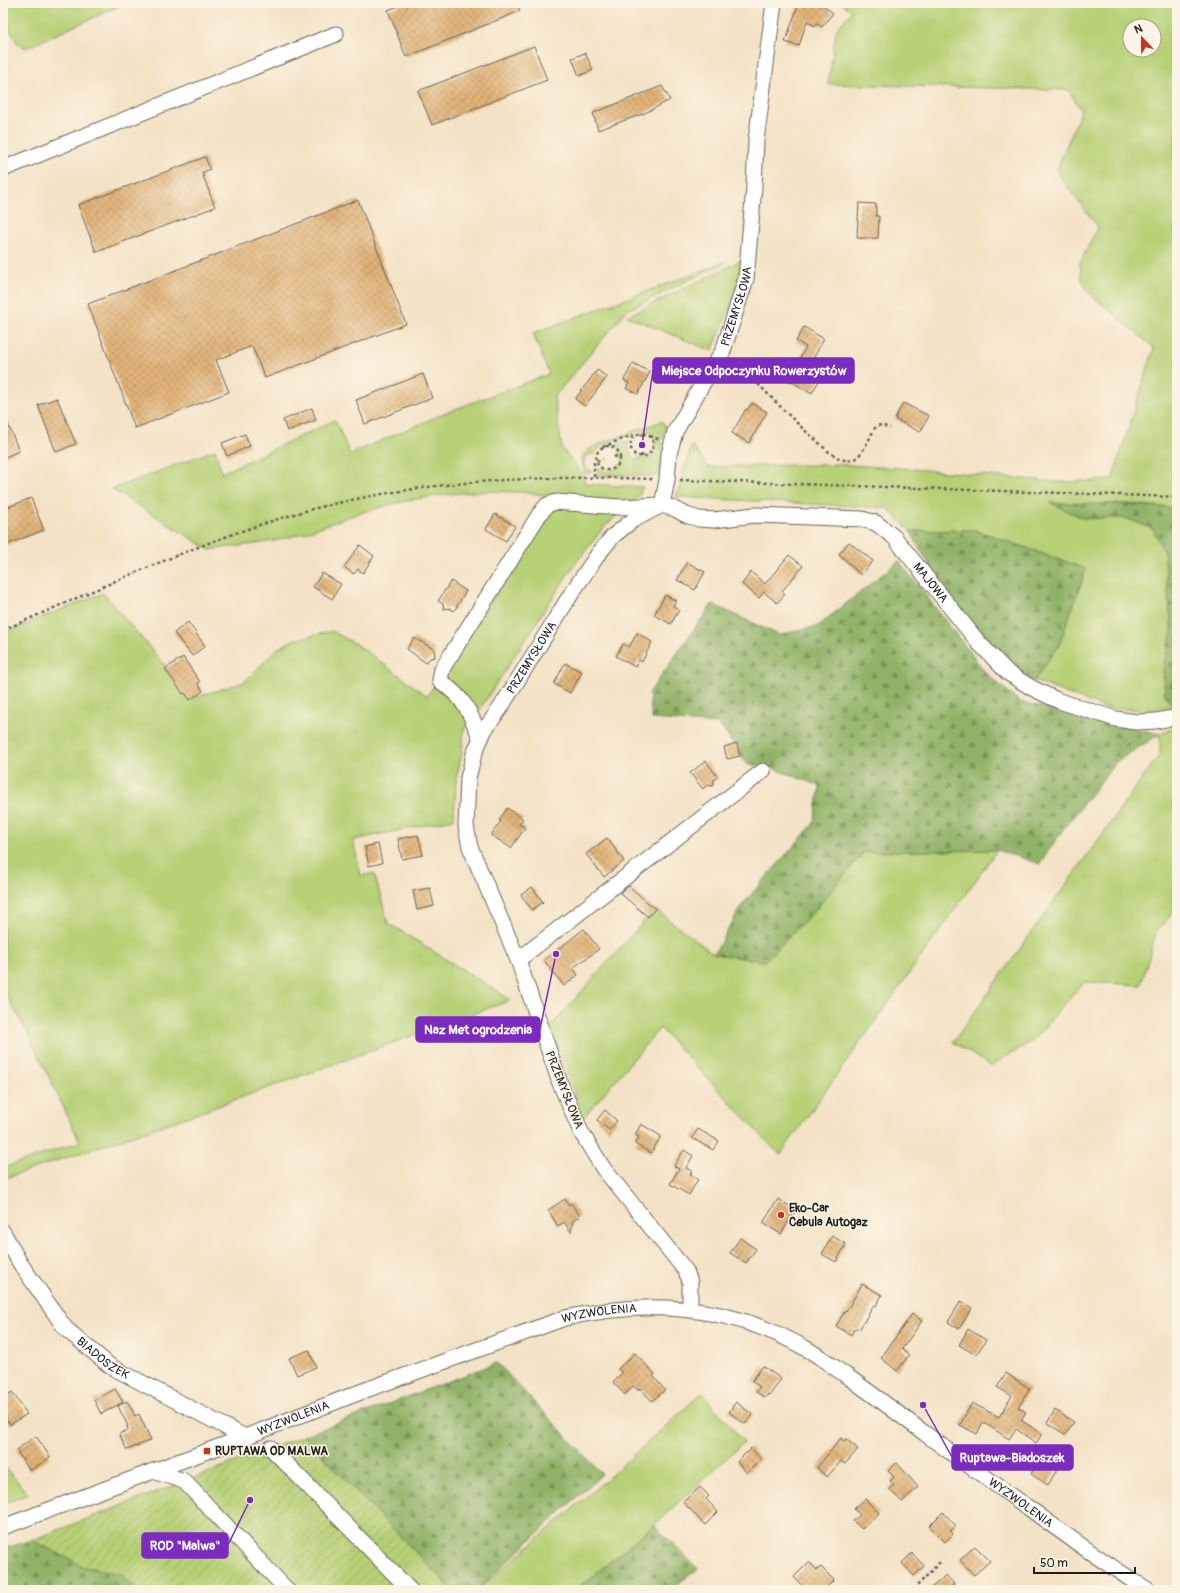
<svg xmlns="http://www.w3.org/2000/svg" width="1180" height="1593" font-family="Pangolin,sans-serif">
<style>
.grass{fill:#b5d075;stroke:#687648;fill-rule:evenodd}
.forest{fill:url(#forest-firs);stroke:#566741}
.garden{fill:url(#garden-furrows);stroke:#687648}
.building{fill:url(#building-cross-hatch)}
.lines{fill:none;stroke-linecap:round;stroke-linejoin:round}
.minor-casing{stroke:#676157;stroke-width:17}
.path{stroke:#676157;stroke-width:2.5;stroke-dasharray:3 3;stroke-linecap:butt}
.minor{stroke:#fff;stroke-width:15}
.poi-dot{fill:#c8321e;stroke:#fcf5e5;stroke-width:1.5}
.labels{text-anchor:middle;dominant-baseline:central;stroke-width:3;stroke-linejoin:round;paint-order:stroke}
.street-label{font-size:12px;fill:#1c1c1c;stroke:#fcf5e5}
.poi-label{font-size:12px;font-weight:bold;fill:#1c1c1c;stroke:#fcf5e5;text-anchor:start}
.leader{fill:none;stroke:#7b2cbf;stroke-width:1.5}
.callout-dot{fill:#7b2cbf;stroke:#fcf5e5;stroke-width:1.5}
.callout{fill:#7b2cbf;stroke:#7b2cbf;stroke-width:1.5}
.callout-label{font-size:13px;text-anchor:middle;font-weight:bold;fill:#fff}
</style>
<defs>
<pattern id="forest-firs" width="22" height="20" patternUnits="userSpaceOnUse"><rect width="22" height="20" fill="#90b266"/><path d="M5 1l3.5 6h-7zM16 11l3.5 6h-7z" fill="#759053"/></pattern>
<pattern id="garden-furrows" width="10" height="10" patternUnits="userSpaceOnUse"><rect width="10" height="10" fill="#b5d075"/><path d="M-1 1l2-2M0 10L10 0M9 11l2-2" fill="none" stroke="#9bb265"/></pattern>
<pattern id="building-cross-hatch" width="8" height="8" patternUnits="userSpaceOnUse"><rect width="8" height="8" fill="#e0b277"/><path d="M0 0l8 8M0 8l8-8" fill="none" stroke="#c09866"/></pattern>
</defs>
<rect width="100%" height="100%" fill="#fcf5e5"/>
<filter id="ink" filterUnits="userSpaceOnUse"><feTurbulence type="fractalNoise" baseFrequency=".025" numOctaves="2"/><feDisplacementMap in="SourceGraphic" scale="8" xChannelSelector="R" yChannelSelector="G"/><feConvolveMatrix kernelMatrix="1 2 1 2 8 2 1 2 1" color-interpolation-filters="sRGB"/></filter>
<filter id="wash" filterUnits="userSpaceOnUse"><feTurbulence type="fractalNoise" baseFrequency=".012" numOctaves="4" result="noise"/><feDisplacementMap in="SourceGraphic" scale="16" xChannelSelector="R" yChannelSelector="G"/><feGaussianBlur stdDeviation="0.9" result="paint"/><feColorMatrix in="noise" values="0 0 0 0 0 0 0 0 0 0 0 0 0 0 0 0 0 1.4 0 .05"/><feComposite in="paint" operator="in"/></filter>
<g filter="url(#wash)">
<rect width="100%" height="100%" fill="#f3e2c5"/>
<g class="grass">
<path d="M3 3H126L26 48 18 44 3 18Z"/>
<path d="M841 3H1177V219L1174 234 1177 236V508L1131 504 1052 503 1083 518H1126L1153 529 1164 551 1172 631 1164 675 1165 694 1173 706 1146 710 1105 708 1034 681 1059 645 1086 569 975 530 910 531 887 508 676 497 692 445 708 467 788 465H834V464L913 469 1058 482 1112 480 1154 348 1088 292 1081 278 1080 263 1098 227 1056 171 1081 111 1069 90 828 84 836 30 852 11ZM1130 26H1154V50H1130Z"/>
<path d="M742 260 733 300 712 351 627 316Z"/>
<path d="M726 262 626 311 554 397 562 448 583 475 585 484 643 487 639 496 605 526 574 565 474 718 464 729 462 753 456 779 454 819 353 840 361 876 374 873 388 923 511 1000 193 1115 3 1179V1168L80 1142 28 1033 3 990V633L103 593 193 698 244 682 278 648 294 640 332 631 359 646 427 696 561 498C497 484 419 494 357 514 332 522 308 533 282 539 258 545 233 546 210 550L112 489 215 450 222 473 335 420 350 454 450 411 549 374 533 333Z"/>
<path d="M662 421 666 427 664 437 661 439 651 435V433L647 431 646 433H638L637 431 632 433 633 435C621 439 601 442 595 454H590L585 459C583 464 585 469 591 470V473L584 474 582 457 586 452 596 445Z"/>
<path d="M654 439 661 442 663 445 659 476 598 475 597 469 598 468C606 474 614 472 620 464L622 465 623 460 621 459 619 451 620 449 617 446 615 447 613 446 629 440 628 448 632 456V457L636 460 637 458H645L646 460 651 458 650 456C655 451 656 446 654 439Z"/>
<path d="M1177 727V908L1156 932 1141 985 1084 982 1032 1041 991 1066 953 1042 1160 754V734Z"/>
<path d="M997 850 780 1155 660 1028 583 1118 550 1027 655 909 714 954 765 961 815 910 864 852Z"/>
<path d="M702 1393 744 1442 654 1525 576 1590H478L607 1479Z"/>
<path d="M3 1465 28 1494 3 1504Z"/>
</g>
<g class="forest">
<path d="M1050 503 1120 504 1177 508V704L1173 706 1165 694 1163 668 1172 631 1164 551 1153 529 1126 518H1083Z"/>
<path d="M975 530 1086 569 1059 645 1034 681 1016 675 952 605 910 531Z"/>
<path d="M899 561 986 673 1020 702 1160 734 1117 761 1064 828 1040 864 997 850 864 852 815 910 765 961 714 954 743 904 814 823 820 786 767 766 748 765 719 724 652 719 649 693 712 604 779 635 818 626Z"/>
<path d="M497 1363 602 1474 477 1590H452L303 1436Z"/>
<path d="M654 1525 698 1569 669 1590H576Z"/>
<path d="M32 1540 85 1567 122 1574 138 1590H3V1549Z"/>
</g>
<path class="garden" d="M303 1436 452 1590H138L122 1574 85 1567 32 1540Z"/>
<g id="blocks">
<g class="building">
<path d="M407 3H517L520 11 406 57 388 10Z"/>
<path d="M799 3H820L833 13 822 27 817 23 815 26 807 21 799 46 785 42Z"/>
<path d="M534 46 547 80 432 125 418 91Z"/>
<path d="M585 53 593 70 579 76 572 58Z"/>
<path d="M662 86 670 100 645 113 598 130 593 113Z"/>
<path d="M205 157 210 169 202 173 215 207 96 252 78 205Z"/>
<path d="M358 200 406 324 265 378 252 346 216 360 229 392 135 428 88 304Z"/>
<path d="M859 203 876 204V216H879L878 238H857Z"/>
<path d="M804 327 824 339 810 364 824 372 812 393 788 380 806 347 796 341Z"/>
<path d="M633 363 650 372 638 394 626 388 629 383 624 380Z"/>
<path d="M597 370 607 377 585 406 575 399Z"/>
<path d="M423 374 432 398 365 424 356 400Z"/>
<path d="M57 398 76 444 56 452 38 405Z"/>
<path d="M752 403 767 412 749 443 732 433 746 409 747 410Z"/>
<path d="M903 403 929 416 920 432 895 419Z"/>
<path d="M312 408 316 420 287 431 283 420Z"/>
<path d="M3 412 19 451 3 458Z"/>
<path d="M245 434 250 446 227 456 222 443Z"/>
<path d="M31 498 44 530 3 546V509Z"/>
<path d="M495 514 515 526 506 541 486 529Z"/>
<path d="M849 542 873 561 861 575 839 554Z"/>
<path d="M360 545 374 556 363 573 358 569 354 574 344 567Z"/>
<path d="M789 555 803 566 782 591 785 594 777 603 764 592 759 598 742 584 751 572 765 584Z"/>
<path d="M687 562 705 572 695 590 677 580Z"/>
<path d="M322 573 341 584 332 599 313 587Z"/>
<path d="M451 581 466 591 454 611 449 608 444 609 443 604 438 601Z"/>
<path d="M665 595 676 601 673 606 679 610 671 624 654 615Z"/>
<path d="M188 622 205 646 192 656 174 633Z"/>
<path d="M637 633 652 642 642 662 639 660 635 667 616 656 623 644 629 647Z"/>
<path d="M414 638 434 649 435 657 430 658 426 663 407 649Z"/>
<path d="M183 657 200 682 198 684 203 691 190 700 185 693 183 694 165 669Z"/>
<path d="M565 663 582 672 570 693 554 684Z"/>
<path d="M737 743 740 756 727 759 724 747Z"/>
<path d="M706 761 718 777 714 780 713 786 707 785 703 789 690 773Z"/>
<path d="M507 808 523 819 519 824 525 828 511 848 491 835 501 821 499 820Z"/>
<path d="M418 835 423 855 402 859 398 839Z"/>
<path d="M607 838 624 861 604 877 586 854Z"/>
<path d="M378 844 382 863 369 866 365 847Z"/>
<path d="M629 886 655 909 648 917 620 893Z"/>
<path d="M532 887 543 902 532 910 521 895Z"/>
<path d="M430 888 434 906 417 910 413 891Z"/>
<path d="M584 929 599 949 573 968 578 975 564 986 544 960Z"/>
<path d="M605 1110 617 1121 609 1130 597 1120Z"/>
<path d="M641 1124 661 1136 651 1153 635 1144 639 1137 635 1135Z"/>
<path d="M698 1129 719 1141 713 1150 692 1138Z"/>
<path d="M684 1150 693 1156 686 1168 692 1171 690 1175 698 1179 689 1195 670 1184 679 1169 674 1166Z"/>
<path d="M565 1199 569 1205 571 1203 580 1216 573 1221 571 1232 564 1222 558 1226 548 1210Z"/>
<path d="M778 1199 796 1210 781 1234 763 1223Z"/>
<path d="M832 1236 846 1244 836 1262 822 1254Z"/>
<path d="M740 1238 756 1249 746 1263 730 1253Z"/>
<path d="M862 1284 882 1295 876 1306 874 1305 859 1330 855 1328 851 1335 836 1326 845 1311 846 1312Z"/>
<path d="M961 1301 972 1308 959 1329 948 1322Z"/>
<path d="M912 1314 922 1321 902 1349 909 1355 897 1371 881 1358Z"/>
<path d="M968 1329 986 1340 976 1355 959 1345Z"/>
<path d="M309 1350 316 1367 297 1375 289 1358Z"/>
<path d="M635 1353 655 1374 653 1376 665 1390 652 1401 640 1388 638 1390 633 1386 625 1395 613 1382 622 1373 618 1369Z"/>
<path d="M763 1366 781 1379 770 1395 768 1394 765 1398 756 1392 760 1387 752 1381Z"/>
<path d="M1006 1373 1030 1389 1018 1407 1026 1412 1021 1420 1042 1434 1036 1443 1016 1429 1009 1439 983 1422 977 1434 960 1425 972 1403 999 1417 1012 1396 997 1387Z"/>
<path d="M115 1389 123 1402 101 1414 94 1400Z"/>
<path d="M12 1392 27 1414 10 1425 3 1414V1398Z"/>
<path d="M127 1401 135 1416 139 1414 151 1440 127 1450 119 1434 128 1430 127 1426H128L118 1406Z"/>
<path d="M736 1402 753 1415 745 1424 729 1412Z"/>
<path d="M1055 1410 1074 1422 1066 1435 1047 1423Z"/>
<path d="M36 1436 50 1457 30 1471 16 1450Z"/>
<path d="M841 1438 844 1441 846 1439 858 1449 845 1464 841 1461 827 1477 817 1468Z"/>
<path d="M751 1448 761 1459 747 1473 737 1462Z"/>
<path d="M1044 1453 1061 1463 1048 1485 1031 1474Z"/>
<path d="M897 1463 918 1487 902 1502 889 1489 894 1485 890 1481 894 1477 888 1471Z"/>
<path d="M700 1487 709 1496 706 1499 718 1512 705 1525 683 1502Z"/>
<path d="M865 1499 879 1513 862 1529 853 1521 860 1515 854 1509Z"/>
<path d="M943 1512 956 1526 950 1531 953 1534 945 1542 929 1526Z"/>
<path d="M975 1546 990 1561 974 1575 960 1560Z"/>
<path d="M912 1553 924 1566 914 1576 902 1563Z"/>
<path d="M809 1562 817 1570 821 1567 834 1580 824 1590H806L794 1577Z"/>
<path d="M946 1575 954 1584 947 1590H929Z"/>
</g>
</g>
</g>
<g filter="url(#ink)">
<use href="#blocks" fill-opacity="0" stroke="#676157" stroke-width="1"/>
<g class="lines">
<g class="minor-casing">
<g id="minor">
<path d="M3 169 336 34"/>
<path id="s1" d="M480 737C469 710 464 698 440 681L442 669 539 515 547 505 556 502 619 507 662 505 675 509 686 515 699 519 714 520 755 515 862 519 876 523 894 537 979 643 1008 673 1032 688 1059 701 1116 719 1136 722 1156 721 1177 717"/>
<path d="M518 960 763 771"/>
<path id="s2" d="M3 1232 20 1263 65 1328 110 1366 245 1437"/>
<path id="s3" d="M690 1309V1282L686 1271 603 1168 581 1132 560 1083 518 960 470 847 466 826 468 778 474 754 485 729 499 710 573 591 599 553 613 536 633 520 662 505 667 480 669 454 675 432 703 383 723 351 746 279 754 187 756 141 774 3"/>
<path d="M271 1448 410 1590"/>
<path d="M153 1471 184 1481 287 1590"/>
<path id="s4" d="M3 1527 245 1437 363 1391 565 1318C648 1299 730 1305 805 1348 820 1356 833 1367 847 1376 875 1396 903 1417 931 1438 962 1461 994 1483 1026 1506 1066 1535 1105 1564 1148 1590"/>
</g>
</g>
<g class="path">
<path d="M732 359C761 385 786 415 816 440 822 446 829 453 837 457 841 460 847 461 852 460 862 458 870 436 876 426L881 425 890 428"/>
<path d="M642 434V440"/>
<path d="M650 436 660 440"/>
<circle cx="608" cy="458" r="12"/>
<path d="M603 447C613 443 631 434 642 434 656 433 657 452 644 457L635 455 630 447 632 438 637 435"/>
<path d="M614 457 619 455"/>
<path d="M642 457V451"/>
<path d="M594 477V462L603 459"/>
<path d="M680 480 1177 497"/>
<path d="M3 630C104 587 203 539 309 510 424 480 535 475 653 479"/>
<path d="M913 1590 940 1562"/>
</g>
<use href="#minor" class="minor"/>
</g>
</g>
<g class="poi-dot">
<circle cx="781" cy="1215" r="4"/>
<rect x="203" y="1447" width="8" height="8" rx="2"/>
</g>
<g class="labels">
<g class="street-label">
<text stroke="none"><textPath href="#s3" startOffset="1146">PRZEMYSŁOWA</textPath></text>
<text stroke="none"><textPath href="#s1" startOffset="692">MAJOWA</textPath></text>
<text stroke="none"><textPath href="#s3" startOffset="726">PRZEMYSŁOWA</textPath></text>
<text transform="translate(564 1090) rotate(68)">PRZEMYSŁOWA</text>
<text stroke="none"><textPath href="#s4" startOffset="634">WYZWOLENIA</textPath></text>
<text stroke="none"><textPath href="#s2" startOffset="163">BIADOSZEK</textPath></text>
<text stroke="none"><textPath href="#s4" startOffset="310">WYZWOLENIA</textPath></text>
<text stroke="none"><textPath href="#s4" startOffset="1113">WYZWOLENIA</textPath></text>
</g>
<g class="poi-label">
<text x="789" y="1208">Eko-Car<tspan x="789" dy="14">Cebula Autogaz</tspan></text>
<text x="215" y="1451">RUPTAWA OD MALWA</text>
</g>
</g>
<path class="leader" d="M642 445L653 370M556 954L540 1029M923 1405L952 1457M250 1500L228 1545"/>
<g class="callout-dot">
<circle cx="642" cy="445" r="4"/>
<circle cx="556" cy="954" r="4"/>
<circle cx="923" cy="1405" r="4"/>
<circle cx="250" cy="1500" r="4"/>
</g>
<g class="callout">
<rect x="653" y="358" width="201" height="25" rx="4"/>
<rect x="416" y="1017" width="124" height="25" rx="4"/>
<rect x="952" y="1445" width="121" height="25" rx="4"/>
<rect x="142" y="1533" width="86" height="25" rx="4"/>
</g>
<g class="callout-label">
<text x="754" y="375">Miejsce Odpoczynku Rowerzystów</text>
<text x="478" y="1034">Naz Met ogrodzenia</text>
<text x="1012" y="1462">Ruptawa-Biadoszek</text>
<text x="185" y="1550">ROD "Malwa"</text>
</g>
<rect width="1180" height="1593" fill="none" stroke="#fcf5e5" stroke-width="16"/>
<g transform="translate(1142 38) rotate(338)"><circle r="19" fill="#fcf5e5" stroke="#a29e95"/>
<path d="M0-3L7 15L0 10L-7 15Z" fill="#c8321e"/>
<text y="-6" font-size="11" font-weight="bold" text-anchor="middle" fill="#1c1c1c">N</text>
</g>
<path d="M1034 1567v6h101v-6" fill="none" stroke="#1c1c1c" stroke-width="2"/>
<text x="1040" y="1567" font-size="12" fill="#1c1c1c" stroke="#fcf5e5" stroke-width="3" paint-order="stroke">50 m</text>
</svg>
